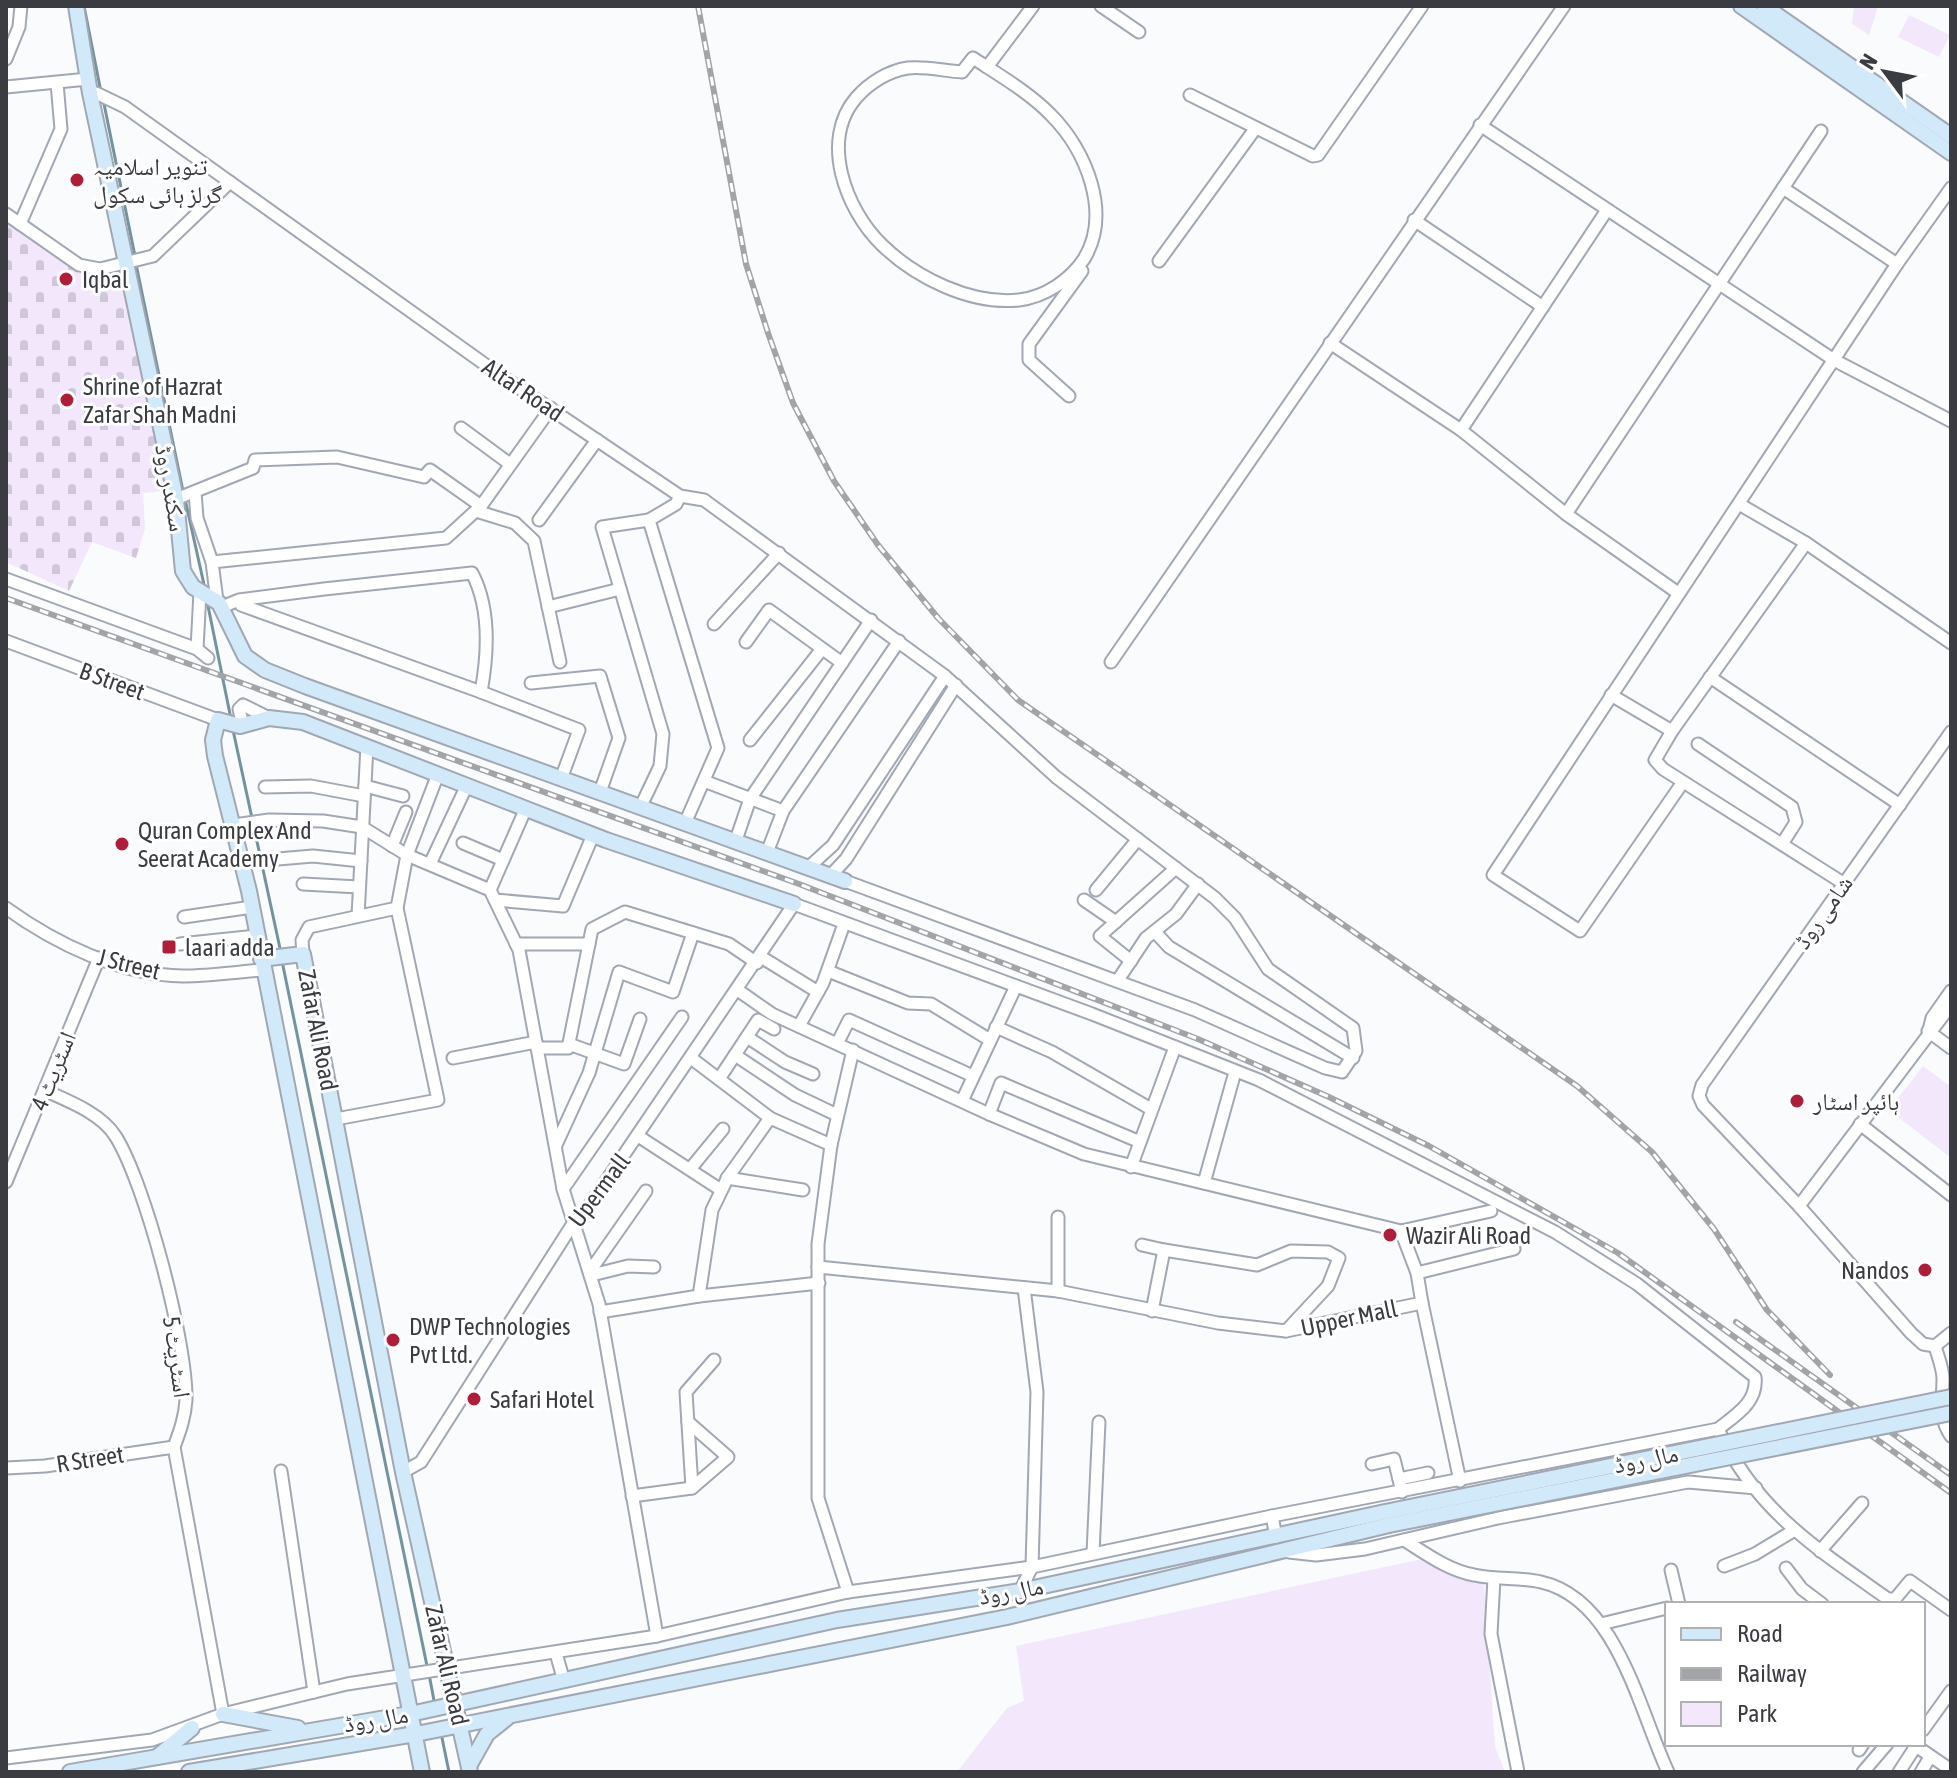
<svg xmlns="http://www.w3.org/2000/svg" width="1957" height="1778" font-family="'Asap Condensed','Noto Naskh Arabic',sans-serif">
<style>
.green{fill:#f2e7fb}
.cemetery{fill:url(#cemetery-stones)}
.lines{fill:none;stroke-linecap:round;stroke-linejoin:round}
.stream{stroke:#75939e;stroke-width:3}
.street-casing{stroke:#a1a7b3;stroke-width:15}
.secondary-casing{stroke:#a1a7b3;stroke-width:18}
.street{stroke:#fff;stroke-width:11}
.secondary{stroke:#d2e9fa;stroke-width:14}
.rail-casing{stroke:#a2a4a7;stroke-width:6}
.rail{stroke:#fff;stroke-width:3;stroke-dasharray:9;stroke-linecap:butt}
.secondary-bridge-casing{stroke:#a1a7b3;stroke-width:18;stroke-linecap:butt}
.secondary-bridge{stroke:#d2e9fa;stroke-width:14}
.poi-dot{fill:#b01d39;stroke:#fff;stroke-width:3}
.labels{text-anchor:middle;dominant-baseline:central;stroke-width:6;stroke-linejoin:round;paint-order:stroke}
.poi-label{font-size:24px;fill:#3a3c41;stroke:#fff;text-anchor:start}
.street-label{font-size:24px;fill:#3a3c41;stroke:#fff}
</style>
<defs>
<pattern id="cemetery-stones" width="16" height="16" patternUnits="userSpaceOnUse" patternTransform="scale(2)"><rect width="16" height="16" fill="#f2e7fb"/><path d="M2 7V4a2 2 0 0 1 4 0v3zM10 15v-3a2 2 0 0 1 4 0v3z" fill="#d0c7d8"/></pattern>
</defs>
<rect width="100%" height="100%" fill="#f9fbfd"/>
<g class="green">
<path d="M1854 6H1878L1869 35 1852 24Z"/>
<path d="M1909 15 1950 35 1939 57 1898 37Z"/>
<path d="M1923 1066 1951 1087V1158L1889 1110Z"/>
<path d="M1441 1555 1484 1582 1495 1747 1505 1772H957L1007 1708 1024 1701 1016 1646Z"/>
</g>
<path class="cemetery" d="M6 217 86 272 129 269 172 490 143 493 145 528 136 558 92 542 69 591 6 562Z"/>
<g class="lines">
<g class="stream">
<path d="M84 6 101 92"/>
<path d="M103 99 135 256"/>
<path d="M136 264 183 491"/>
<path d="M185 499 205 589"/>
<path d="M207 601 231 719"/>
<path d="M233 730 281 953"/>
<path d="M282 961 427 1666"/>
<path d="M429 1674 435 1706"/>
<path d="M441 1733 449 1772"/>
</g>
<g class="street-casing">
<g id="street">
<path d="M1101 6 1139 32"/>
<path d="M973 58C999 75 1030 93 1051 115 1086 150 1112 213 1084 259 1070 280 1045 297 1019 300 971 305 916 278 882 245 845 209 820 140 856 98 869 83 888 71 908 68 925 66 945 71 962 72Z"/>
<path d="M6 59 19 27 21 6"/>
<path d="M987 67 1033 6"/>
<path d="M6 87 88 79"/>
<path d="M90 93H96L125 107 497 373 680 496 704 500 945 676 1056 777 1215 898 1235 918 1268 969 1353 1028 1356 1051 1342 1072 1325 1068 1195 1010 845 881"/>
<path d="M1190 95 1313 156 1318 155 1422 6"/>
<path d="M1480 125 1834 360 1951 421"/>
<path d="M1783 188 1897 264"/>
<path d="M6 214 79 265 100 269 153 256 230 182"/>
<path d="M1414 220 1543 307"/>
<path d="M20 224 61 129 57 83"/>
<path d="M1159 261 1255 129"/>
<path d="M1330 343 1461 430 1566 514 1678 593"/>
<path d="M1069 396 1029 360V344L1082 271"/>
<path d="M461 428 510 464"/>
<path d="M1461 430 1607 210"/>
<path d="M195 492 197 518 212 562 217 601"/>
<path d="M680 496 676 504 649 520 718 748 686 821"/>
<path d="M176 499 253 468 255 460 337 457 424 477 430 470 481 506 551 408"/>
<path d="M1739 504 1806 543"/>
<path d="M476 511 515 523 534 541 560 662"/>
<path d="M1566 514 1821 131"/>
<path d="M539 520 597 440"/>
<path d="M212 562 446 538 481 506"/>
<path d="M6 579 197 649 208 658"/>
<path d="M222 607 239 600 324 589 472 573C491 609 488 654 481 692L241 605 239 600"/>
<path d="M548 607 620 589"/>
<path d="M714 624 779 553"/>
<path d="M6 641 218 720"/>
<path d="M746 642 769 610 842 663"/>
<path d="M197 649 200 592"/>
<path d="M1111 662 1564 6"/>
<path d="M1710 677 1900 805"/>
<path d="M531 683 600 676 619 738 600 792"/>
<path d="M481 692 579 730 561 779"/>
<path d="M1611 695 1672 731 1655 760 1663 769 1843 883"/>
<path d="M243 726 239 709 243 705 269 718"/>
<path d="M1672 731 1806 543 1951 643"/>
<path d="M1951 732 1702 1085 1699 1096 1703 1105 1799 1206 1911 1333 1923 1344 1935 1346C1938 1357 1943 1368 1943 1379 1943 1398 1938 1418 1951 1436"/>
<path d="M750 740 822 649"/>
<path d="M1698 744 1792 807 1796 822 1782 844"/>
<path d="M704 781 783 811"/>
<path d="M1683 782 1580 931 1493 875 1897 264 1951 188"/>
<path d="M365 786 403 796"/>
<path d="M265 787 311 786 364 796"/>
<path d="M641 806 660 766 663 734 602 527 649 520"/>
<path d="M234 825 269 820 323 821 362 827 407 855 490 890 519 950 563 1189 599 1304 657 1636"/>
<path d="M736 840 750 799 871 620"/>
<path d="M463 843 503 860"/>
<path d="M392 846 406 812"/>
<path d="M768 850 783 811 899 641"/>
<path d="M278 859 313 856 361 861"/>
<path d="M430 864 467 785"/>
<path d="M809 867 833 845 945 676"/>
<path d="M831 875 846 859 956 685"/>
<path d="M303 884 359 887"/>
<path d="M490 890 526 808"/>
<path d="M1096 890 1138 839"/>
<path d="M495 900 563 906 593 835"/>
<path d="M1084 900 1116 922"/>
<path d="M6 908C56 944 120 975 183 976 209 976 237 972 263 970"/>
<path d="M358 916 367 746"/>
<path d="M184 917 252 907"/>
<path d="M1155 932 1169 947 1353 1058"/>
<path d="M180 944 257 936"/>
<path d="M516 944H589"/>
<path d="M303 954 302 940 309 927 397 908 407 855 438 774"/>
<path d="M761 957 818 992"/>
<path d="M1131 961 1100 936 1176 868"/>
<path d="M828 971 908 1003 931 1004 990 1040"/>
<path d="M1118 980 1146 938 1176 914 1198 884"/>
<path d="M739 991 772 1014 989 1114 1084 1154 1401 1231 1417 1273 1422 1303 1286 1331 1218 1323 1058 1291 818 1267"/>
<path d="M799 1026 823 983 844 924"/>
<path d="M996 1027 1052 1052 1151 1109"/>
<path d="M1929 1030 1932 1018 1951 991"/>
<path d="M1928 1031 1951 1048"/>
<path d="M747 1037 785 1062 813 1074"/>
<path d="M838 1042 849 1020 973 1076"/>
<path d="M569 1044 624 1064 640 1019"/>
<path d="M537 1048H568L592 929 625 912 729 944 757 963"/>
<path d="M735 1055 795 1095 837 1115"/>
<path d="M453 1058 536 1042"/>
<path d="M691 1058 770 1118 831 1145"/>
<path d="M719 1079 758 1020 774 1029"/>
<path d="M46 1091C69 1101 102 1114 116 1137 146 1186 187 1343 186 1400 185 1417 180 1431 174 1447L223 1714"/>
<path d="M962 1101 1016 986"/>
<path d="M989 1114 1001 1083 1140 1142"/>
<path d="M336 1119 438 1100 397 908"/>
<path d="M1860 1124 1951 1195"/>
<path d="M638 1136 721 1190"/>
<path d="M556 1145 589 1073 619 972 673 992 693 933"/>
<path d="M1131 1167 1175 1047"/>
<path d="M691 1168 723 1129"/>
<path d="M727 1178 803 1190"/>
<path d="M6 1182 99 958"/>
<path d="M1204 1183 1235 1072"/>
<path d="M563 1189 682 1017"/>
<path d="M1799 1206 1951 1005"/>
<path d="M1401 1231 1491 1211"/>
<path d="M1142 1245 1164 1250"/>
<path d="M589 1267 595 1264 646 1191"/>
<path d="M1417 1273 1514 1249"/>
<path d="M592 1275 628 1266 654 1267"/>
<path d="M1058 1291V1217"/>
<path d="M699 1296 712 1210 728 1177 770 1118"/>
<path d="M1422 1303 1460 1481"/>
<path d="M1152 1311 1164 1250 1257 1265 1291 1251 1328 1252 1339 1258 1328 1286 1286 1331"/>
<path d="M600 1312 699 1296 819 1283"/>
<path d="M1935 1346 1951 1333"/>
<path d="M1718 1429C1756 1511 1817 1549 1888 1599H1895L1910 1581 1951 1610"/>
<path d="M1372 1464 1394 1459 1402 1492"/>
<path d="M6 1468 45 1466 174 1447"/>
<path d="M281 1471 314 1692"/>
<path d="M403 1472 421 1462 574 1222 581 1218 794 904 1092 1014 1259 1080 1555 1232 1637 1284 1755 1377C1758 1402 1736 1415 1718 1429L1272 1516 1276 1537"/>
<path d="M1399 1479 1428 1473"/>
<path d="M692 1488 686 1392 714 1360"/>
<path d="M632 1496 692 1488 728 1457 688 1422"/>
<path d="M1404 1540C1425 1553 1449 1571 1474 1575 1496 1580 1520 1577 1541 1582 1617 1599 1639 1710 1668 1772"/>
<path d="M1820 1551 1862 1503"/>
<path d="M1289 1552 1316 1555 1365 1549 1498 1518 1688 1482 1756 1488"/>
<path d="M1093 1553 1099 1422"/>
<path d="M1724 1566 1755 1554 1793 1531"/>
<path d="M1786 1568 1802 1589 1822 1604"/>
<path d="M1671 1570 1679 1604"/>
<path d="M1494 1578 1491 1634 1518 1772"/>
<path d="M1020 1591 1032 1567 1037 1392 1024 1288"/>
<path d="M848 1592 818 1498V1244L831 1145 853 1050"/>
<path d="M1601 1624 1667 1608"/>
<path d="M556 1653 563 1678"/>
<path d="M1923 1730 1951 1691"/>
<path d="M1913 1744 1951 1770"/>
<path d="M1859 1750 1863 1744"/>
<path d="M6 1758 152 1740 223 1714 347 1684 657 1636 848 1592 1032 1567 1272 1516"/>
<path d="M1863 1772 1887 1744"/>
<path d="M1899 1772 1916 1746"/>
<path d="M1921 1772 1930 1757"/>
</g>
</g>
<g class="secondary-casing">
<g id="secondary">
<path d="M76 6 90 93 176 499 183 571 193 587 219 603 245 656 265 670 305 686 845 881"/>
<path d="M1741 6 1951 153"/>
<path d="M1764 6 1951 136"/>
<path d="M261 959 303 954 403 1472 470 1772"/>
<path d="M223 1714 298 1728"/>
<path d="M157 1757 192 1728"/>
<path d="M469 1766 487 1734 507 1718"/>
<path d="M70 1772 415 1713 837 1620 1020 1591 1385 1512"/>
<path d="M189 1772 421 1733 1007 1617 1389 1525"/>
<path d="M422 1772 249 891 215 756 213 740 218 720 240 726 269 718 303 722 606 840 794 904"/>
</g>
</g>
<use href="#street" class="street"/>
<use href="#secondary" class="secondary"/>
<g class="rail-casing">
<g id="rail">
<path d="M698 6 746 264 768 333 793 403 834 481 878 545 938 618 1018 700 1577 1086 1652 1152 1714 1229 1767 1310 1830 1375"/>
<path d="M6 598 799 884 1198 1039 1329 1097 1429 1146 1618 1253 1951 1493"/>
<path d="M1736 1322 1951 1475"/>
</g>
</g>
<use href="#rail" class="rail"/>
<g class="secondary-bridge-casing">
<g id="secondary-bridge">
<path d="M1385 1512 1951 1397"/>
<path d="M1389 1525 1951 1413"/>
</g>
</g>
<use href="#secondary-bridge" class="secondary-bridge"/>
</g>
<g class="poi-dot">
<circle cx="77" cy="180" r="8"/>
<circle cx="66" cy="279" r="8"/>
<circle cx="67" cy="400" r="8"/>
<circle cx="122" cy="844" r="8"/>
<rect x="161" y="939" width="16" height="16" rx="4"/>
<circle cx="1797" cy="1101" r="8"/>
<circle cx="1390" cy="1235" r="8"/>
<circle cx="1925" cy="1270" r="8"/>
<circle cx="393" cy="1340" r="8"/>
<circle cx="474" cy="1399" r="8"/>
</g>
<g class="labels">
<g class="poi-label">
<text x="93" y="166">تنویر اسلامیہ<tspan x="93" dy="28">گرلز ہائی سکول</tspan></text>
<text x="82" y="279">Iqbal</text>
<text x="83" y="386">Shrine of Hazrat<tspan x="83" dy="28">Zafar Shah Madni</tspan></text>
<text x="138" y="830">Quran Complex And<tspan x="138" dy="28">Seerat Academy</tspan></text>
<text x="185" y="947">laari adda</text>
<text x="1813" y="1101">ہائپر اسٹار</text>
<text x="1406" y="1235">Wazir Ali Road</text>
<text x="1909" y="1270" text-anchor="end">Nandos</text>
<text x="409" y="1326">DWP Technologies<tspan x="409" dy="28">Pvt Ltd.</tspan></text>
<text x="490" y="1399">Safari Hotel</text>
</g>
<g class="street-label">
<text transform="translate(523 390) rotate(34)">Altaf Road</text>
<text transform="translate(171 488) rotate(80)">سکندر روڈ</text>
<text transform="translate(112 681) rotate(20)">B Street</text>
<text transform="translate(1823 912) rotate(-55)">شامی روڈ</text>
<text transform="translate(129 964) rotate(14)">J Street</text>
<text transform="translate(318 1030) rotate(79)">Zafar Ali Road</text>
<text transform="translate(53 1071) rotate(-68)">اسٹریٹ 4</text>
<text transform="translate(599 1190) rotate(-53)">Upermall</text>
<text transform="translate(1349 1318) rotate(-12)">Upper Mall</text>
<text transform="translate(177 1357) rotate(82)">اسٹریٹ 5</text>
<text transform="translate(90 1459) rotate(-9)">R Street</text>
<text transform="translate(1646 1459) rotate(-11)">مال روڈ</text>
<text transform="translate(1011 1591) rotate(-10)">مال روڈ</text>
<text transform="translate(447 1665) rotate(77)">Zafar Ali Road</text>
<text transform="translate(376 1719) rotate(-9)">مال روڈ</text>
</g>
</g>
<rect width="1957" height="1778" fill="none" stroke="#3a3c41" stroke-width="16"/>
<rect x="1665" y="1602" width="260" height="144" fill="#ffffff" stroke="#b0b1b3" stroke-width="2"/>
<rect x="1681" y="1628" width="40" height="12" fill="#d2e9fa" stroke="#b0b1b3" stroke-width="2"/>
<text x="1737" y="1642" font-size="24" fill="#3a3c41">Road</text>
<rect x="1681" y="1668" width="40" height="12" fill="#a2a4a7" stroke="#b0b1b3" stroke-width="2"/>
<text x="1737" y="1682" font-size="24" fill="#3a3c41">Railway</text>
<rect x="1681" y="1702" width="40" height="24" fill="#f2e7fb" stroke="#b0b1b3" stroke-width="2"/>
<text x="1737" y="1722" font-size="24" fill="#3a3c41">Park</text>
<g transform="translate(1885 72) rotate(302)" stroke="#ffffff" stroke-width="6" paint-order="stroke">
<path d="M0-6L14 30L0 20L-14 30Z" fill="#3a3c41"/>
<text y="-12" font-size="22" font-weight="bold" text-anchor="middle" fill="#3a3c41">N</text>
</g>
</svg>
